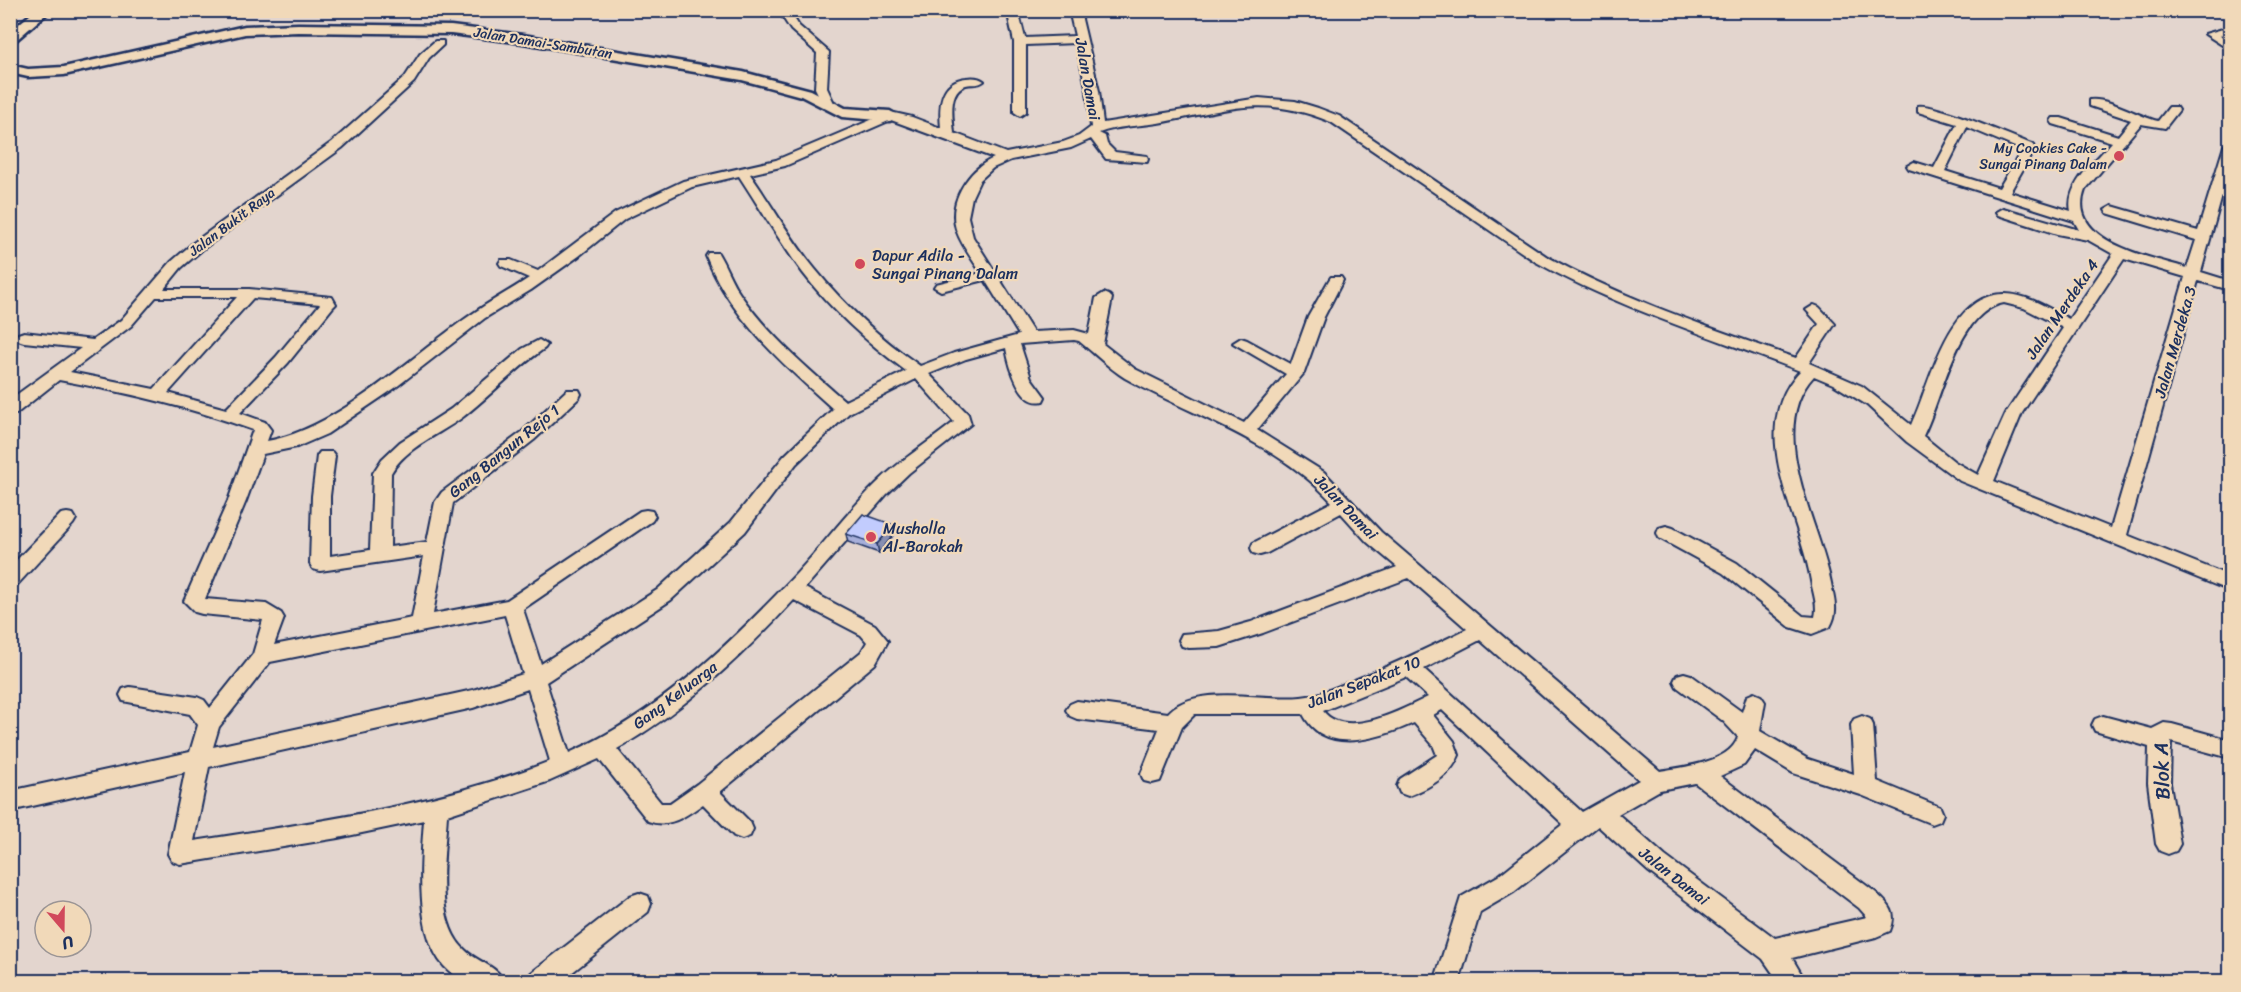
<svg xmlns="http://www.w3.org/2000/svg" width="2241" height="992" font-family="Sriracha,sans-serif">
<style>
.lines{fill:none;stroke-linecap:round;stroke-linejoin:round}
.minor-casing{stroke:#1b2f5e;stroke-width:4}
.tertiary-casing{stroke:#1b2f5e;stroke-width:5}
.minor{fill:#f1d9b9;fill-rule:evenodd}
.tertiary{fill:#f1d9b9;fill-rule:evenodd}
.wall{fill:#a7afda;stroke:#1b2f5e;stroke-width:1.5}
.shaded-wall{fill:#888fb2;stroke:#1b2f5e;stroke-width:1.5}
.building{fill:#c2ccfe;stroke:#1b2f5e;stroke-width:1.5}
.poi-dot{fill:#d1495b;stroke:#f1d9b9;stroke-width:2}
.labels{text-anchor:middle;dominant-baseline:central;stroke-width:4.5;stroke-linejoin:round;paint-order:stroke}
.far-street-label{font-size:14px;fill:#1b2f5e;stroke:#f1d9b9}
.far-poi-label{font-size:14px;fill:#1b2f5e;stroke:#f1d9b9;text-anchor:end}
.street-label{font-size:16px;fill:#1b2f5e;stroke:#f1d9b9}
.poi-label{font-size:16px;fill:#1b2f5e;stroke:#f1d9b9;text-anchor:start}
.near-street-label{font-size:20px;fill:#1b2f5e;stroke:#f1d9b9}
</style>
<rect width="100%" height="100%" fill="#e3d5ce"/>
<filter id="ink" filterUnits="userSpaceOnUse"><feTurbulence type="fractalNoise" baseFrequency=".0167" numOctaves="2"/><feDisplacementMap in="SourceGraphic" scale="12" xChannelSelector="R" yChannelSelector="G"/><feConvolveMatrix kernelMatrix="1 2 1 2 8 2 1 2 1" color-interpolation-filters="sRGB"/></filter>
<g filter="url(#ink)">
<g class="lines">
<g class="minor-casing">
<g id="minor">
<path d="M778 10H789L799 26 829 52 827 88 834 103 832 106H824L815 88 817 53 791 30Z"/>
<path d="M1007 10H1018L1025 38 1075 36 1069 10H1113L1108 14 1081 15 1099 91 1103 123 1259 98 1295 101 1318 108 1339 116 1546 256C1626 300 1711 328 1796 358L1819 324 1806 310 1814 305 1819 307 1835 324 1809 363 1862 386 1911 425C1931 384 1947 293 2005 294 2027 294 2050 309 2069 319L2113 254 2088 240 2057 234 1998 215 1996 212 2003 208 2079 230 2074 221 1909 169 1907 166 1914 162 1934 168 1957 124 1918 112V106C1935 103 2013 137 2034 145L2035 148 2010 192 2071 211C2065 184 2096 161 2112 142L2053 124 2051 121 2053 118H2061L2118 136 2131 120 2090 106V100C2107 97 2140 117 2158 121L2169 107H2177L2179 110 2165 128 2141 124 2085 190C2065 242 2154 258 2187 268L2196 240 2107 213 2105 210 2112 206 2198 231 2224 146 2230 142V167L2201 272 2230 281V290L2198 281 2127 535 2230 576V591L1960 481 1907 442 1867 405 1833 384 1814 376C1764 430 1819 521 1831 583 1834 600 1839 611 1830 627L1812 634 1790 627 1723 573 1659 538 1657 533 1659 528 1666 526 1673 528 1737 563 1803 616 1815 617C1818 604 1813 593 1811 581 1800 514 1744 430 1800 371 1710 336 1621 309 1536 262L1331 122C1262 93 1226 111 1158 123 1140 126 1116 126 1099 133L1105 136 1107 144 1115 152 1147 156 1148 159 1147 162 1106 159 1091 139 1071 148 1011 160 993 168 980 180 972 197 968 217 973 237 1033 332 1074 330 1089 334 1096 298 1104 293 1109 295 1112 298 1103 344 1135 369 1244 423 1286 374 1233 343 1241 338 1247 340 1291 364 1308 317 1329 280 1331 277H1341L1343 280 1324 317 1304 373 1257 430 1324 472 1381 532 1660 771C1683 767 1730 763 1738 737L1723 721 1677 687 1674 681 1677 675 1684 673 1691 675 1742 712 1747 696 1754 693 1761 696 1765 702 1760 731 1808 759 1854 774 1851 725 1854 719 1862 716 1870 719 1873 725 1877 781 1940 807 1943 814 1940 821 1932 824 1861 795 1793 773 1755 750 1744 765 1720 776 1875 892C1889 905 1898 912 1890 931L1876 937 1792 958 1806 982H1779L1763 959 1649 872 1598 826 1514 892 1480 912 1459 982H1434L1461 897 1498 876 1563 824 1442 710 1433 715 1454 741 1459 755C1451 776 1429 788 1408 796L1400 793 1397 786 1400 779 1437 755 1433 745 1414 723C1380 738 1325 757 1303 714H1195L1182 727 1160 781 1152 783 1144 781 1141 774 1159 729 1077 719 1070 716 1066 710 1070 704 1077 701 1168 713C1195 683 1263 701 1301 697 1320 695 1337 687 1354 680 1393 665 1430 647 1467 629L1409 578 1263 633 1219 647 1189 648 1182 646 1179 640 1182 634 1219 631 1251 622 1397 567 1367 542 1341 513 1267 553 1260 555 1253 553 1251 548 1253 543 1332 502C1276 441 1195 417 1125 378 1109 368 1094 353 1079 341L1074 340 1020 344 1031 378 1045 397 1043 401C1020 407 1009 365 1006 348L966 359 929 374 968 414 971 424 909 473 887 494 805 588 875 625 888 641 875 664 720 792 750 822 753 829 750 836 742 839 734 836 703 804C686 816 669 829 648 821L599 759 550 781 447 815C445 853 433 921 465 950 477 962 498 966 504 982 493 982 477 984 467 981 410 963 421 865 424 820L338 838 180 864 172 861 168 854 185 772 10 811V791L190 752 198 725 190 714 123 701 120 695 123 689 130 687 197 697 204 700 210 708 253 654 263 620 202 614 195 612 184 601 228 501 253 430C190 407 125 392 59 380L16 414 10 415 12 398 81 348 24 342 18 340 16 337 18 334 24 332 93 340 121 320 171 262 193 243 332 142 405 77 420 54 435 41H443V45L429 58 414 82 342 148 203 249 181 268 164 289H249L332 297 336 304 333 307 288 363 240 413 265 422 271 430 267 441C339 429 414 353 475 312 492 300 511 290 529 278L501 266 499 263 501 260H511L538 271 615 213 683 181 776 160 890 112 912 117 941 128C939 107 939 81 966 78 972 77 979 77 984 81 978 86 973 83 966 85 947 90 953 120 954 133L1006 153 1063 142 1079 136 1091 127 1087 91 1076 43 1026 45V112L1020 116 1014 112V42ZM891 120 994 158C968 169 946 203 957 232 962 246 973 260 981 273L936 284 934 287 941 291 985 280 1019 335 954 353 920 366C880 338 846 307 815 269 791 240 772 205 750 174L785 166ZM1967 127 2022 150 1999 188 1945 171ZM739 176C760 208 780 242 803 273 832 311 868 343 906 371L845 401C808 369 768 335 740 294 731 281 726 266 718 253H708L706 256C731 319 784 365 833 409L784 456 731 522 657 590 541 664 523 609 652 521 655 516 652 511 646 510 640 511 507 600 433 614 453 503 534 440 579 398 581 394 579 390H567L522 432 442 492 435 502 427 542 390 547 391 473C407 446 439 435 463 417 491 395 515 369 545 348L547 345 539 340 522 349 451 409 400 442 382 459 373 473 370 550 330 556V496L335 456 332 452H320L317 456 312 496 310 564 313 569 320 571 424 556 412 618 274 645 284 618 281 613 266 604 205 599 246 501 263 454 297 447 327 434 395 388 485 318 531 290 579 256 625 219 692 187ZM2124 259 2185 277 2111 528 1994 481 2022 413ZM156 297H237L154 389 70 372 131 326ZM253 298 320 304 276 357 226 409 168 393ZM2004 303 2024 308 2063 328 2006 413 1978 475 1955 462 1923 436C1943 397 1957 311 2004 303ZM916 379 954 422C928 443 900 460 876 484 847 512 824 544 797 573 731 643 658 714 569 753L546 682 671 600 745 532 796 464 849 413ZM794 600 861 635 867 642 861 652 697 784 670 803H661L617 749C685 710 741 657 794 600ZM505 615 523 674 473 690 213 747 219 727 270 662ZM1480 640 1639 780 1582 812 1424 669ZM1406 677 1428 697C1401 710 1346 740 1323 711ZM528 689 550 761C436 806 314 822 194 841L209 767 473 708ZM1695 783 1859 908 1867 917 1775 938 1665 856 1618 814 1660 790Z"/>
<path d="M1971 10H1985L1980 13Z"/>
<path d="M2230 27V33L2220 35 2230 42V50L2205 34Z"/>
<path d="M67 513 73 514 76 519 73 524 17 585 10 587V567L61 514Z"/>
<path d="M2103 716 2152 729 2164 723 2172 724 2230 740V758L2171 742 2170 783 2180 844 2176 851 2168 854 2160 851 2156 844 2148 783 2149 747 2095 731 2092 725 2095 719Z"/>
<path d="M639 893 648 896 651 904 648 912 560 982H528L531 973 630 896Z"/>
</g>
</g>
<g class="tertiary-casing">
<g id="tertiary">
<path d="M36 10H51L15 41 10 42V31Z"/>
<path d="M298 24 451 26 523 35 743 72 811 90 845 108 890 111 898 116 890 121 842 117 801 96 742 80 523 43 451 34 298 32 245 34 64 75 28 77 10 73V65L28 69 64 67 245 26Z"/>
</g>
</g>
<use href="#minor" class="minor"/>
<use href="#tertiary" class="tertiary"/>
</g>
<path class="wall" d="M894 525 895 533 879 553 848 542 846 534Z"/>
<path class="shaded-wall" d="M894 525 895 533 879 553 877 544Z"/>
<path class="building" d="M863 514 894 525 877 544 846 534Z"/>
</g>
<g class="poi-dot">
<circle cx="2119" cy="156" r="6"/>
<circle cx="860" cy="264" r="6"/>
<circle cx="871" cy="537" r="6"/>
</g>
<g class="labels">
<g class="far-street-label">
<text transform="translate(543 43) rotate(9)">Jalan Damai-Sambutan</text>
<text transform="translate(232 222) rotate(-37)">Jalan Bukit Raya</text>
</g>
<g class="far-poi-label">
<text x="2107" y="148">My Cookies Cake -<tspan x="2107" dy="16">Sungai Pinang Dalam</tspan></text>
</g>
<g class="street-label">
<text transform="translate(1088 79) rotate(80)">Jalan Damai</text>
<text transform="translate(2062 309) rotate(-56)">Jalan Merdeka 4</text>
<text transform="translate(2175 342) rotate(-74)">Jalan Merdeka 3</text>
<text transform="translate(504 451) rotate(-39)">Gang Bangun Rejo 1</text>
<text transform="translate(1346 507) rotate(46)">Jalan Damai</text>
<text transform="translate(1364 682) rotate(-21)">Jalan Sepakat 10</text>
<text transform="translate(675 695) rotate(-37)">Gang Keluarga</text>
<text transform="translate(1674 876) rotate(38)">Jalan Damai</text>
</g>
<g class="poi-label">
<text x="872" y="255">Dapur Adila -<tspan x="872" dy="18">Sungai Pinang Dalam</tspan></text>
<text x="883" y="528">Musholla<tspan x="883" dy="18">Al-Barokah</tspan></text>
</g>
<g class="near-street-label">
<text transform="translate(2162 771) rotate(-92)">Blok A</text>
</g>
</g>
<rect width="2241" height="992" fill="none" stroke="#f1d9b9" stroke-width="36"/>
<rect x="18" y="18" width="2205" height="956" fill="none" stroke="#1b2f5e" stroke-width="2" filter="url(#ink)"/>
<g transform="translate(63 929) rotate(160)"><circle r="28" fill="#f1d9b9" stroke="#9b9595" stroke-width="1.5"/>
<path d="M0-4.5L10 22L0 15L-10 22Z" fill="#d1495b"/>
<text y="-9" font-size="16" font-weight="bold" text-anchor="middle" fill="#1b2f5e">U</text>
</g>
</svg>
